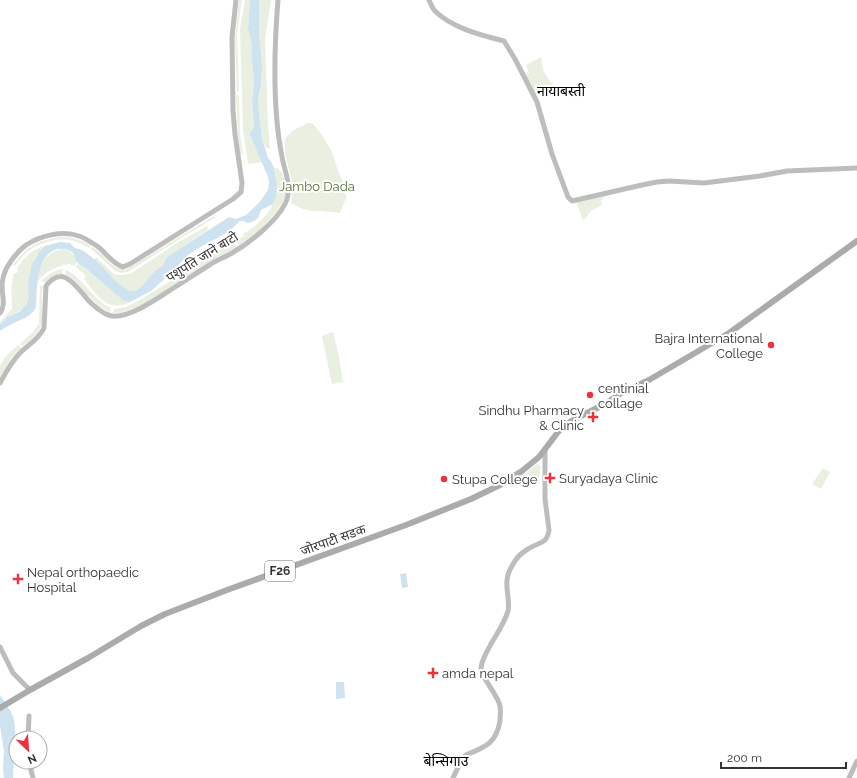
<svg xmlns="http://www.w3.org/2000/svg" width="857" height="778" font-family="Raleway,'Noto Sans Devanagari',sans-serif">
<style>
.green{fill:#e9f0e1}
.water{fill:#cee2ef}
.lines{fill:none;stroke-linecap:round;stroke-linejoin:round}
.secondary{stroke:#bdbdbd;stroke-width:5}
.primary{stroke:#ababab;stroke-width:6}
.poi-dot{fill:#ee313f;stroke:#fff;stroke-width:1.5}
.labels{text-anchor:middle;dominant-baseline:central;stroke-width:4;stroke-linejoin:round;paint-order:stroke}
.shield{fill:#fff;stroke:#707070;stroke-width:1}
.shield-label{font-size:12px;font-weight:bold;fill:#333}
.park-label{font-size:13px;fill:#56723d;stroke:#fff}
.street-label{font-size:13px;fill:#333;stroke:#fff}
.poi-label{font-size:13px;fill:#333;stroke:#fff;text-anchor:start}
.neighbourhood-label{font-size:14px;fill:#000;stroke:#fff}
</style>
<rect width="100%" height="100%" fill="#fff"/>
<g class="green">
<path d="M239 0H242L237 34 239 91 237 92 235 38Z"/>
<path d="M245 0H250L248 28 252 45 251 51 254 81 253 94 252 101 254 127 250 133V135L262 162 248 164 243 130 241 63 240 29Z"/>
<path d="M259 0H271L265 39 268 124 270 148H266L262 138 259 112 258 101 261 91 262 65 259 32Z"/>
<path d="M541 57 543 70 549 80 559 92 536 94 534 93 524 75 529 73 526 65Z"/>
<path d="M236 95H239L240 134 243 154 240 155 238 134Z"/>
<path d="M308 123H311L313 124 322 135 332 152 338 171 345 186 346 198 340 213 321 211H312L303 209 291 203 293 187 285 153V139L292 131Z"/>
<path d="M274 168H277C283 172 284 177 285 184 285 189 286 194 284 199 277 217 254 234 239 246L236 241 244 236 243 234 254 227 267 214 270 210 276 196V177Z"/>
<path d="M603 195 604 199 601 200 602 205 591 211 583 221 576 201Z"/>
<path d="M214 216 215 218 186 235 128 272 121 273 115 271 101 258 91 249 92 247C96 249 100 252 103 255 110 261 115 270 125 270Z"/>
<path d="M207 226 209 229 167 257 162 266 155 271 141 287 136 291H131L125 288 117 282 95 259 96 257 114 274 120 275 130 274 180 241Z"/>
<path d="M62 237C73 237 82 240 91 245L89 248C74 239 63 237 47 242 41 244 35 246 30 250 24 254 19 260 15 266L13 265C28 245 38 240 62 237Z"/>
<path d="M233 242 237 247C226 253 215 258 204 265 183 279 138 314 113 313L114 309 126 307 140 300Z"/>
<path d="M55 243C52 244 48 244 46 246 35 252 29 270 29 282 28 289 31 297 27 303 22 312 14 313 7 317 4 319 2 322 0 324V322L12 309C12 297 10 286 14 274L15 273H17L18 269 17 268C29 251 36 248 55 243Z"/>
<path d="M62 249C73 251 72 253 77 261L75 266 69 264 62 265 61 266C51 269 45 273 38 281 39 266 46 251 62 249Z"/>
<path d="M78 263 119 297 124 301 130 302C108 314 96 294 84 279L86 276 76 267Z"/>
<path d="M63 269 62 274 53 276 46 283 41 281C47 275 54 270 63 269Z"/>
<path d="M66 270C84 279 92 299 111 308L110 313 97 304 73 280 65 274Z"/>
<path d="M40 285 43 287C40 299 45 317 40 328 37 335 29 341 23 346L20 344 33 332 39 324Z"/>
<path d="M333 332 339 357 343 382 332 384 322 336Z"/>
<path d="M18 345 21 348 12 357 0 377C0 373 0 369 0 366 3 357 12 351 18 345Z"/>
<path d="M537 464 541 466 539 478 522 482 520 478Z"/>
<path d="M823 468 830 472 821 489 812 484Z"/>
</g>
<g class="water">
<path d="M250 0H259V32L262 65 261 87 258 101 259 112 262 138 268 158 271 161 274 168 277 185 276 196 273 204 261 210 258 218 254 221 248 223 243 221H240L228 232 197 249 188 255 171 273 151 291 130 302 124 301 119 297C108 288 97 278 86 269 84 267 80 265 78 263 75 260 75 255 72 252 69 249 62 248 57 249 36 255 37 289 36 307 31 318 18 320 8 326 6 327 3 329 0 331V324L7 317 19 312 26 305 29 298 28 283 30 273 32 264 39 252 45 246 60 242 70 243 75 248 82 250 93 258V259H95L117 282 125 288 131 291H136L141 287 155 271 162 266 167 257 229 217 236 219 246 215 259 203 268 190 269 182 268 177 250 135V133L254 127 252 101 253 94 254 81 251 51 252 45 248 28Z"/>
<path d="M406 573 408 587 402 588 400 574Z"/>
<path d="M336 682H344L345 698 336 699Z"/>
<path d="M0 695C4 701 9 708 12 714 19 729 13 761 13 778H4L3 769 4 751 0 726Z"/>
</g>
<g class="lines">
<g class="secondary">
<path d="M429 0C431 4 432 8 435 11 452 28 481 35 504 41L515 59 537 102 552 154 568 197 572 201 642 185 657 182 669 181 704 183 760 176 787 171 857 168"/>
<path d="M0 313C6 305 2 295 2 286 2 280 4 274 6 269 11 260 18 251 26 245 40 236 62 230 79 236 85 238 91 242 97 246 106 252 112 264 123 267L130 264 233 199 241 192 242 183 235 134 233 111 232 37 236 0"/>
<path d="M0 383C6 372 11 362 20 353 28 345 39 339 44 328L46 286C62 266 72 282 84 295 89 302 96 308 104 313 106 314 110 316 112 316 130 318 158 298 172 289 185 281 198 272 211 264 217 260 225 257 232 253 249 243 276 222 285 204 293 188 285 173 282 157 272 107 274 50 278 0"/>
<path d="M0 647 13 673 30 690"/>
<path d="M28 738 29 716"/>
<path d="M29 762 33 778"/>
<path d="M453 778C457 770 460 761 466 755 485 747 496 744 500 721 500 716 501 711 500 706 498 695 480 676 481 668 481 666 482 665 482 663 488 644 503 629 508 611 510 601 506 591 507 581 507 574 511 567 515 561 518 556 523 552 528 549 538 542 547 545 549 530L545 499V450"/>
<path d="M849 778 857 761"/>
</g>
<path class="primary" d="M0 708 30 690 88 658 141 626 165 614 227 590 406 525 471 499 500 485 522 471 539 457 558 432 563 426 575 419 607 403 621 393 649 380 729 333 857 241"/>
</g>
<g class="poi-dot">
<circle cx="771" cy="345" r="4"/>
<circle cx="590" cy="395" r="4"/>
<path d="M591 411h4v4h4v4h-4v4h-4v-4h-4v-4h4z"/>
<path d="M548 472h4v4h4v4h-4v4h-4v-4h-4v-4h4z"/>
<circle cx="444" cy="479" r="4"/>
<path d="M16 573h4v4h4v4h-4v4h-4v-4h-4v-4h4z"/>
<path d="M431 667h4v4h4v4h-4v4h-4v-4h-4v-4h4z"/>
</g>
<g class="labels">
<rect class="shield" x="265" y="561" width="30" height="20" rx="3"/>
<g class="shield-label">
<text x="280" y="571">F26</text>
</g>
<g class="park-label">
<text x="317" y="186">Jambo Dada</text>
</g>
<g class="street-label">
<text transform="translate(202 257) rotate(-32)">पशुपति जाने बाटो</text>
<text transform="translate(333 540) rotate(-20)">जोरपाटी सडक</text>
</g>
<g class="poi-label">
<text x="763" y="338" text-anchor="end">Bajra International<tspan x="763" dy="15">College</tspan></text>
<text x="598" y="388">centinial<tspan x="598" dy="15">collage</tspan></text>
<text x="584" y="410" text-anchor="end">Sindhu Pharmacy<tspan x="584" dy="15">&amp; Clinic</tspan></text>
<text x="559" y="478">Suryadaya Clinic</text>
<text x="452" y="479">Stupa College</text>
<text x="27" y="572">Nepal orthopaedic<tspan x="27" dy="15">Hospital</tspan></text>
<text x="442" y="673">amda nepal</text>
</g>
<g class="neighbourhood-label">
<text x="561" y="91">नायाबस्ती</text>
<text x="446" y="761">बेन्सिगाउ</text>
</g>
</g>
<g transform="translate(28 750) rotate(155)"><circle r="19" fill="#ffffff" stroke="#adadad"/>
<path d="M0-3L7 15L0 10L-7 15Z" fill="#ee313f"/>
<text y="-6" font-size="11" font-weight="bold" text-anchor="middle" fill="#333333">N</text>
</g>
<path d="M721 762v6h125v-6" fill="none" stroke="#333333" stroke-width="2"/>
<text x="727" y="762" font-size="12" fill="#333333" stroke="#ffffff" stroke-width="3" paint-order="stroke">200 m</text>
</svg>
